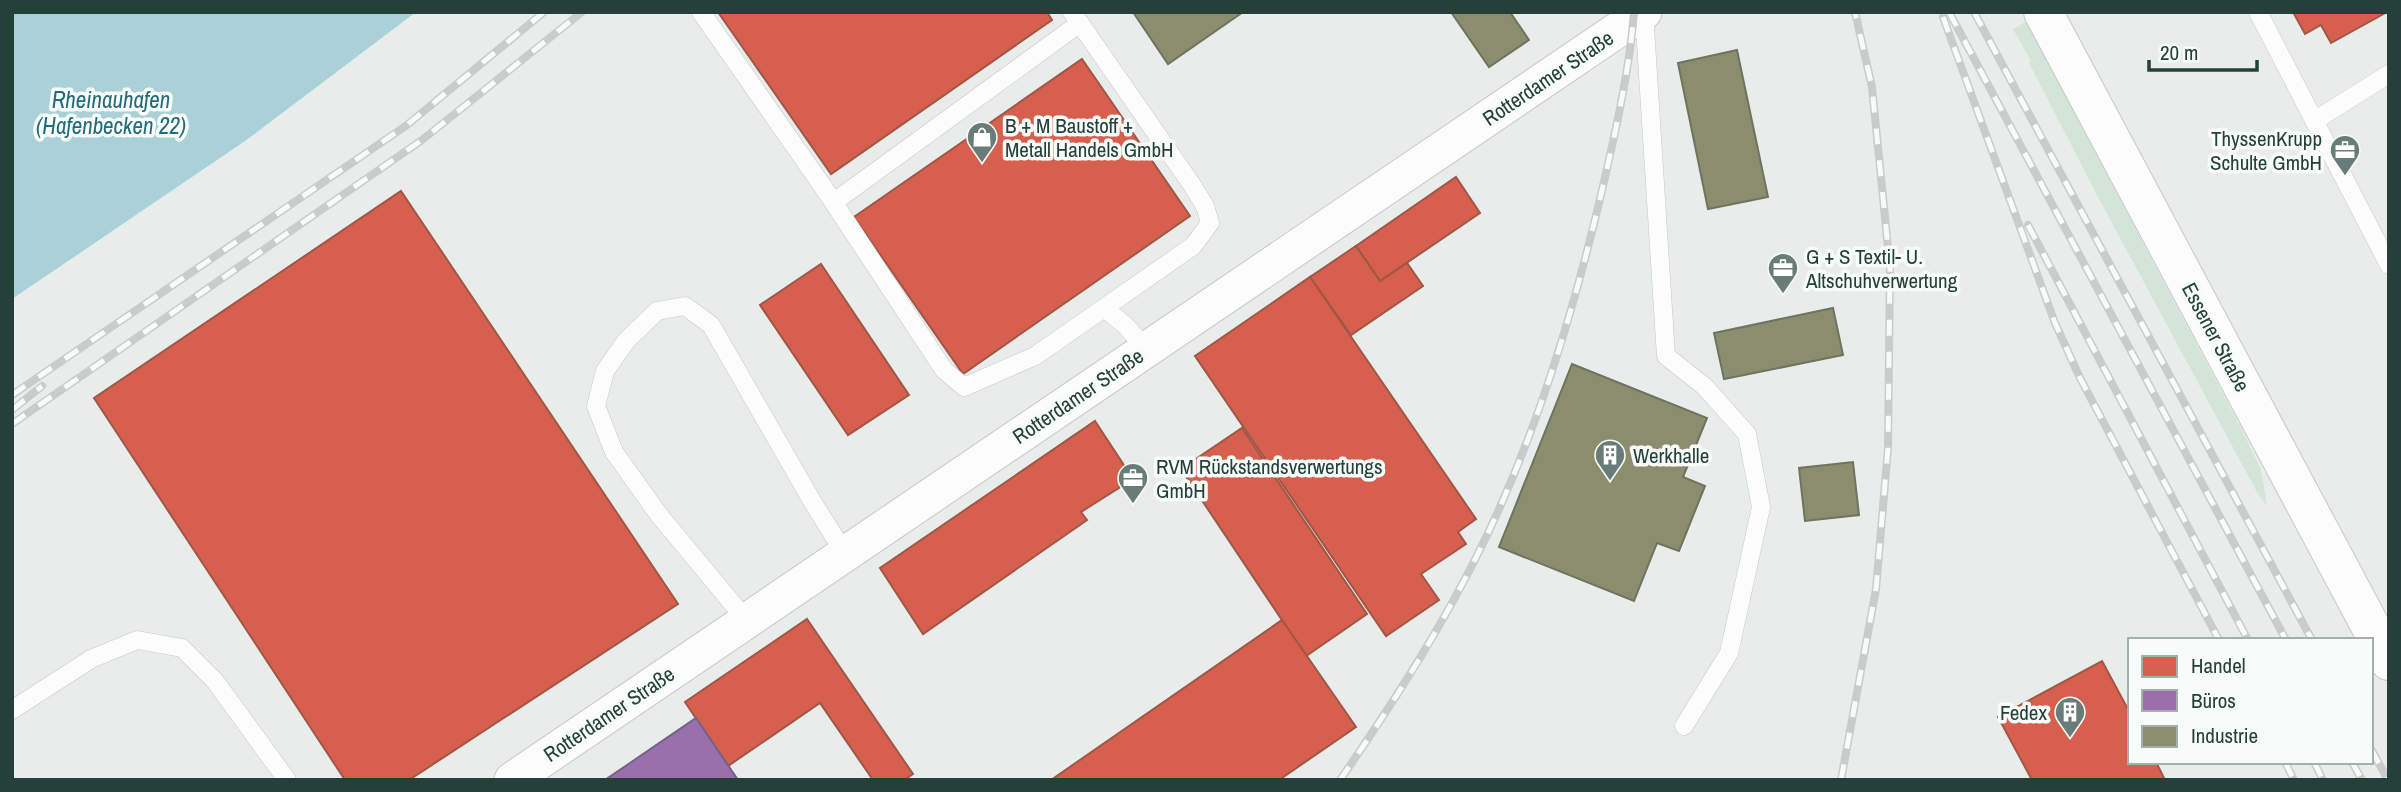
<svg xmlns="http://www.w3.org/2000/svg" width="2401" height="792" font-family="'Archivo Narrow',sans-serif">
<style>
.green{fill:#d3e4d8}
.water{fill:#abd1d8}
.shops{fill:#d6604d;stroke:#a15647;stroke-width:2}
.offices{fill:#9970ab;stroke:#766289;stroke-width:2}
.industry{fill:#8c8c6e;stroke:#6d755e;stroke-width:2}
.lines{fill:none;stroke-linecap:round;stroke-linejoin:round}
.lane-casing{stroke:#c5c9c7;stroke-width:19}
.street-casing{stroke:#c5c9c7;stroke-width:37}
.secondary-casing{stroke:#c4cac8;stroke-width:40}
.lane{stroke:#fcfcfc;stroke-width:18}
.street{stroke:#fcfcfc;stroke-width:35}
.secondary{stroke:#fcfcfc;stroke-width:38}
.rail-casing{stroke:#c9cccb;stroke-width:8}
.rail{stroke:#f7fbf9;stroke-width:5;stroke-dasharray:16;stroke-linecap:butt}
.labels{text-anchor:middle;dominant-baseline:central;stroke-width:7;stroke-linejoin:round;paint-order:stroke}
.street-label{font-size:21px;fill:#254039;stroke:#f7fbf9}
.poi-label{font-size:21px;fill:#254039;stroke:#f7fbf9;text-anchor:start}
.water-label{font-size:23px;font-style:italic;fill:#216b7b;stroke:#f7fbf9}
</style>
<rect width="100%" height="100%" fill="#e8ecea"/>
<path class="green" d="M2026 22 2243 432 2261 470 2267 506 2257 492 2098 197 2029 63 2031 61 2013 29Z"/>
<path class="water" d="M12 12H416L245 141 12 299Z"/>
<g class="shops">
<path d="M718 12H1047L1052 20 831 174Z"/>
<path d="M2293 12H2387L2331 43 2321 25 2305 34Z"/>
<path d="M1082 59 1190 216 963 374 854 217Z"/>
<path d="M1456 177 1480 213 1380 281 1356 246Z"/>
<path d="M401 191 678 604 409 780H345L94 398Z"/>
<path d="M1356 246 1380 281 1407 263 1423 286 1351 335 1310 277Z"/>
<path d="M821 264 909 395 848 435 760 305Z"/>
<path d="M1310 277 1476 519 1458 532 1466 544 1421 574 1439 600 1386 636 1195 356Z"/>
<path d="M1095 421 1133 479 1081 512 1087 520 923 634 880 568Z"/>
<path d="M1242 428 1367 614 1306 656 1181 469Z"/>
<path d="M807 619 913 774 904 780H873L820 703 728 766 685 702Z"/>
<path d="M1282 620 1356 727 1279 780H1051Z"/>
<path d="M2102 661 2130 713V762H2156L2165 780H2032L1998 717Z"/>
</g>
<path class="offices" d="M696 718 738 780H605Z"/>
<g class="industry">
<path d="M1133 12H1243L1168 64Z"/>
<path d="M1451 12H1510L1529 40 1489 67Z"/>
<path d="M1737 50 1768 197 1708 209 1678 63Z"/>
<path d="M1833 308 1843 355 1724 379 1714 333Z"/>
<path d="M1572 364 1707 418 1683 477 1705 486 1679 551 1657 543 1634 601 1499 547Z"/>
<path d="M1853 462 1859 515 1805 521 1799 468Z"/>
</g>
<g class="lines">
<g class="lane-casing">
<g id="lane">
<path d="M701 12 828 194 944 370 964 387 1035 356 1104 308 1126 326 1147 350"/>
<path d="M1072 12 1192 185 1205 206 1210 223 1193 246 1104 308"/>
<path d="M1644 12 1666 356 1704 386 1747 434 1761 507 1729 653 1684 726"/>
<path d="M2258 12 2389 265"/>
<path d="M2314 121 2389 74"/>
<path d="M834 202 1080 23"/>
<path d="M747 621 659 515 614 452 596 406 605 371 626 341 657 311 685 306 711 325 812 501 845 554"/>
<path d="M12 710 91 659 137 640 182 648 215 681 287 780"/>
</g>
</g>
<g class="street-casing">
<path id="street" d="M512 780 1644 12"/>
</g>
<g class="secondary-casing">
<path id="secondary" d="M2043 12 2389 661"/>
</g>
<use href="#lane" class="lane"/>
<use href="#street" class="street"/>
<use href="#secondary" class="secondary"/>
<g class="rail-casing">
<g id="rail">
<path d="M1949 12 2286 640"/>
<path d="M1974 12 2312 640"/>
<path d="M1943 17 2055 323 2080 378 2219 640"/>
<path d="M2028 225 2248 640"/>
<path d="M12 395 407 125 544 12"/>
<path d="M12 410 42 386"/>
<path d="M12 424 422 140 582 12"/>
<path d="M2371 749 2388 780"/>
<path d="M2285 762 2294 780"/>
<path d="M2314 762 2323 780"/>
<path d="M2352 762 2362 780"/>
<path d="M1340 780C1380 722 1419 663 1453 601 1523 476 1567 338 1600 199 1614 138 1629 75 1634 12"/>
<path d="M1841 780 1876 589 1888 448 1890 268 1872 87 1855 12"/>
</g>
</g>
<use href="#rail" class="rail"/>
</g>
<defs>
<g id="shop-pin" transform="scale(1.575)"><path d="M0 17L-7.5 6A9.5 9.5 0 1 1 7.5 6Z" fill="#697c77" stroke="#f7fbf9"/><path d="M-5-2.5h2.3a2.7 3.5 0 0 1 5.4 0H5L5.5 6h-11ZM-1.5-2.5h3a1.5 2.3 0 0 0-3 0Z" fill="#fff"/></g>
<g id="office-pin" transform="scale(1.575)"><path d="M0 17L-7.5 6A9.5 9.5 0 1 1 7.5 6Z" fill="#697c77" stroke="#f7fbf9"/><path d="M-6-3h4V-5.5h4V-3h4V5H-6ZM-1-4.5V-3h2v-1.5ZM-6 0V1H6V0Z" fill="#fff"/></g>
<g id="building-pin" transform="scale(1.575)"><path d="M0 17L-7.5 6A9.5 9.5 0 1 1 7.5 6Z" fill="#697c77" stroke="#f7fbf9"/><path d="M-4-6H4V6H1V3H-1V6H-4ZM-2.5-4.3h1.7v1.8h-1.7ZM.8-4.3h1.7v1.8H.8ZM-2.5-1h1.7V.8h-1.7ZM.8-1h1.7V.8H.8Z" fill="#fff"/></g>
</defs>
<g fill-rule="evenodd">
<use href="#shop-pin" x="982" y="137"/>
<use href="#office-pin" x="2345" y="150"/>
<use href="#office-pin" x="1783" y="268"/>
<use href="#building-pin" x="1610" y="455"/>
<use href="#office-pin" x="1133" y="478"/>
<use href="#building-pin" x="2070" y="712"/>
</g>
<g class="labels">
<g class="street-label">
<text transform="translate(1548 78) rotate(-34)">Rotterdamer Straße</text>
<text transform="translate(2216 337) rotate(62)">Essener Straße</text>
<text transform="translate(1078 396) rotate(-34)">Rotterdamer Straße</text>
<text transform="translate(609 714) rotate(-34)">Rotterdamer Straße</text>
</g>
<g class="poi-label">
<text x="1005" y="125">B + M Baustoff +<tspan x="1005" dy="24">Metall Handels GmbH</tspan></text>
<text x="2322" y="138" text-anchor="end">ThyssenKrupp<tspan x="2322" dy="24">Schulte GmbH</tspan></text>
<text x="1806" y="256">G + S Textil- U.<tspan x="1806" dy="24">Altschuhverwertung</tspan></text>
<text x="1633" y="455">Werkhalle</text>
<text x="1156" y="466">RVM Rückstandsverwertungs<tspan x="1156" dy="24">GmbH</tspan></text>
<text x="2047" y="712" text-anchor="end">Fedex</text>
</g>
<g class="water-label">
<text x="111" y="99">Rheinauhafen<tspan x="111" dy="26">(Hafenbecken 22)</tspan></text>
</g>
</g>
<rect width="2401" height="792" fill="none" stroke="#254039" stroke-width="28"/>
<rect x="2128" y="638" width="245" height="126" fill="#f7fbf9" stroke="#a3b0ac" stroke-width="2"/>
<rect x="2142" y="656" width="35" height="21" fill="#d6604d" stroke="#a3b0ac" stroke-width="2"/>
<text x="2191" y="673" font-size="21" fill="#254039">Handel</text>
<rect x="2142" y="690" width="35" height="21" fill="#9970ab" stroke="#a3b0ac" stroke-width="2"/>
<text x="2191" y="708" font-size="21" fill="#254039">Büros</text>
<rect x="2142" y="726" width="35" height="21" fill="#8c8c6e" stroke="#a3b0ac" stroke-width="2"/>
<text x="2191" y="743" font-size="21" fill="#254039">Industrie</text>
<path d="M2149 60v10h108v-10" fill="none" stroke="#254039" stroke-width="3.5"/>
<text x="2160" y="60" font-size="21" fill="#254039" stroke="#f7fbf9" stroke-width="5" paint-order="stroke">20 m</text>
</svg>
